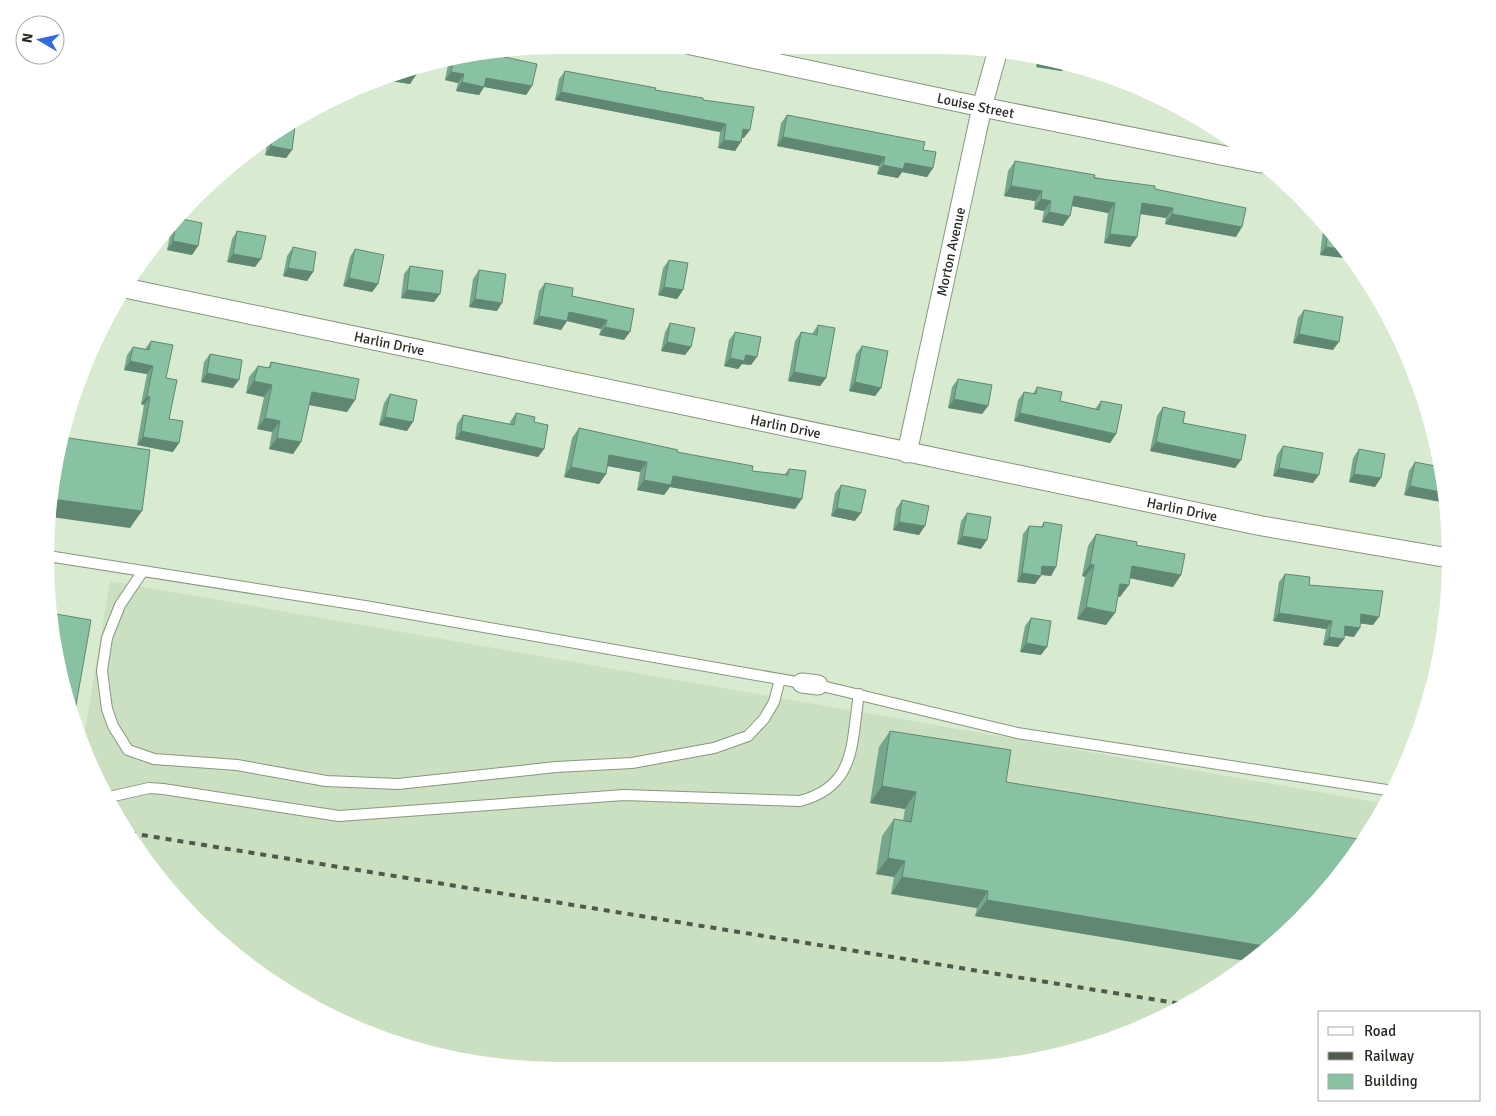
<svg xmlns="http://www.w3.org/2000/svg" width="1496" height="1116" font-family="Signika,sans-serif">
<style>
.built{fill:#cae0c0}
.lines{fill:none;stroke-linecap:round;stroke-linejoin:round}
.service-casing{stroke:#86977e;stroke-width:12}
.minor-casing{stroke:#86977e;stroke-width:21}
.service{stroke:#fff;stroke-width:10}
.minor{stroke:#fff;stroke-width:19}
.rail{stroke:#505a4c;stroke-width:4;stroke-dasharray:6 6;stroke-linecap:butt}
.wall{fill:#76a68c}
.shaded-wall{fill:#608772}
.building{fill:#89c1a3;stroke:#608772}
.labels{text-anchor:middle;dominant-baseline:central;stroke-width:4;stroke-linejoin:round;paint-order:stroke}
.street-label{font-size:14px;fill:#242b21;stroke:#fff}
</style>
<rect width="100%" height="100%" fill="#d8ebd0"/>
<path class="built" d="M110 581 1387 804 1382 815 1324 896 1250 965 1134 1032 1005 1067 524 1070 393 1044 302 1002 220 944 151 870 82 748Z"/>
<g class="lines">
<g class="service-casing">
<g id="service">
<path d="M48 556 365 606 802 683"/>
<path d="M143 571 120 605 107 638 102 671 107 709 113 726 128 750 154 759 237 765 326 781 398 784 556 767 632 763 714 748 748 736 764 719 774 702 780 679"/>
<path d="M818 685 1017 733 1393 791"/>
<path d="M109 797 149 788 163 789 339 816 624 795 800 801C857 786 851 743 859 694"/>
</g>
</g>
<g class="minor-casing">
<g id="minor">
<path id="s1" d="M691 45 982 107 1261 163"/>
<path id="s2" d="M125 288 1262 526 1449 558"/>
<path id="s3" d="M907 453 982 107 998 50"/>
<path d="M802 683 818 685"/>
</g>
</g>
<use href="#service" class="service"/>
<use href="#minor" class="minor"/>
<path class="rail" d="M130 833 1182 1004"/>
</g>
<g class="wall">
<path d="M491 54 532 86 526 95 484 87 479 95 456 91 458 83 445 80 449 59Z"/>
<path d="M1037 57 1068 62 1062 71 1036 67Z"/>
<path d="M418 66 410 84 391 81 392 76Z"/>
<path d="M1092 70 1119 79 1116 83 1090 77Z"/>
<path d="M565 71 703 100 744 138H741L735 151 718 148 720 132 555 100 559 79Z"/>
<path d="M787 115 923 150 933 168 927 177 902 172 898 178 877 174 879 166 777 146 781 123Z"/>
<path d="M296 118 292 150 286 158 265 155 268 140Z"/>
<path d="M1015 161 1155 189 1236 237 1165 224 1166 218 1140 214 1137 237 1130 247 1104 243 1108 213 1072 206 1063 226 1042 222 1044 211 1034 209 1035 201 1004 196 1008 171Z"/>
<path d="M177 218 198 246 192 255 167 250 172 226Z"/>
<path d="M1327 225 1345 246 1352 259 1320 255 1323 230Z"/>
<path d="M237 231 255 267 227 262 232 239Z"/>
<path d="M293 247 313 272 307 281 283 276 287 256Z"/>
<path d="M355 249 378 284 372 292 343 286 350 257Z"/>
<path d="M669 260 683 290 677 299 658 295 663 268Z"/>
<path d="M410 266 434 302 401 298 404 274Z"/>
<path d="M479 270 497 311 469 307 473 279Z"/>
<path d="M545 283 572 296 634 309 624 340 599 335 601 329 567 321 561 330 533 324 539 291Z"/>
<path d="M1304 310 1333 350 1293 343 1298 318Z"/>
<path d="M670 323 691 347 685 355 661 351 665 332Z"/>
<path d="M818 325 826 378 820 386 788 381 795 341 801 332 812 334Z"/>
<path d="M735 332 751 365 742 364 738 369 724 366 729 340Z"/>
<path d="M151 341 166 378 173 452 137 445 144 405 141 404 147 374 124 370 127 355 133 347 145 349Z"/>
<path d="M862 346 881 388 875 396 849 391 856 354Z"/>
<path d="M210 354 233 388 201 382 204 362Z"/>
<path d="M271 362 355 400 347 412 309 405 301 442 293 454 269 449 272 432 257 429 264 397 246 393 249 377 258 366 268 368Z"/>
<path d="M958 379 988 406 982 414 948 408 952 387Z"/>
<path d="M1037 387 1060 401 1095 409 1101 401 1116 434 1110 443 1014 421 1018 400 1024 392 1033 394Z"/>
<path d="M390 394 407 431 379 425 384 403Z"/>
<path d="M1163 407 1183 423 1241 460 1235 468 1150 451 1157 416Z"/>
<path d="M516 413 534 422 544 449 538 457 455 439 457 424 463 415 510 424V422Z"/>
<path d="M579 428 752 471 784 475 789 469 795 509 670 487 664 495 637 490 640 472 607 466 606 474 599 484 564 477 572 438Z"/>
<path d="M1283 446 1313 483 1273 476 1277 455Z"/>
<path d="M1359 449 1375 487 1349 482 1353 458Z"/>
<path d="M1415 462 1440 467 1445 495 1441 502 1404 495 1409 471Z"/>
<path d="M841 485 855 521 831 516 835 493Z"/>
<path d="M902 500 919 535 893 530 896 509Z"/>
<path d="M967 513 981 549 957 544 961 521Z"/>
<path d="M1044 522 1056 567 1051 576 1041 575 1035 584 1017 582 1023 534 1029 526 1041 527Z"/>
<path d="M1096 534 1136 545 1181 575 1173 587 1130 578 1120 597H1118L1106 625 1077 619 1085 577 1082 576 1088 546Z"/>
<path d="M1285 574 1309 585 1373 625 1360 623 1354 637 1344 635V639L1338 647 1323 645 1326 629 1273 621 1279 582Z"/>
<path d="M1031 618 1041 655 1020 652 1025 626Z"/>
<path d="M890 731 1006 782 1324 896 1253 962 975 916 977 908 891 894 894 877 876 874 882 836 894 819 903 821 905 809 870 803 879 747Z"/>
</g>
<g class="shaded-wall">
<path d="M933 46H952L950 49Z"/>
<path d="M1042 58 1068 63 1062 71 1036 67Z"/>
<path d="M1095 71 1119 79 1116 83 1090 77Z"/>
<path d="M451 72 464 74 458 83 445 80Z"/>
<path d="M400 73 416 75 410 84 391 81 396 75Z"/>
<path d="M486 78 532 86 526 95 480 86Z"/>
<path d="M462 82 484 87 479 95 456 91Z"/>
<path d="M365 88 360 95 351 93Z"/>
<path d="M561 92 726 124 720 132 555 100Z"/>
<path d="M743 129 750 130 744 138 737 137Z"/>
<path d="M783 137 885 157 879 166 777 146Z"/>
<path d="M724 140 741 142 735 151 718 148Z"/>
<path d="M271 146 292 150 286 158 265 155Z"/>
<path d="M905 163 933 168 927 177 902 172 898 178 877 174 883 165Z"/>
<path d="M1011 186 1042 191 1035 201 1004 196Z"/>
<path d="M1074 196 1115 203 1108 213 1067 205Z"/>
<path d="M1041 199 1051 201 1044 211 1034 209Z"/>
<path d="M1142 203 1173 208 1166 218 1135 213Z"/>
<path d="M1049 212 1070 216 1063 226 1042 222Z"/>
<path d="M1172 214 1242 227 1236 237 1165 224Z"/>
<path d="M1110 234 1137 237 1130 247 1104 243Z"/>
<path d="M173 241 198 246 192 255 167 250Z"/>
<path d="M1326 247 1347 250 1353 258 1352 259 1320 255Z"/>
<path d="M233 254 261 259 255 267 227 262Z"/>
<path d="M288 268 313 272 307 281 283 276Z"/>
<path d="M349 278 378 284 372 292 343 286Z"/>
<path d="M664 287 683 290 677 299 658 295Z"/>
<path d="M407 290 440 294 434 302 401 298Z"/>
<path d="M475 299 502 303 497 311 469 307Z"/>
<path d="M569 312 607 320 601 329 567 321 561 330 533 324 539 316Z"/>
<path d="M605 327 630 332 624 340 599 335Z"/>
<path d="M1299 334 1339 342 1333 350 1293 343Z"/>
<path d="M667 342 691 347 685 355 661 351Z"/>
<path d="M746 355 757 357 751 365 742 364 738 369 724 366 730 358Z"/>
<path d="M130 361 153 366 147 374 124 370Z"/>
<path d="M794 372 826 378 820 386 788 381Z"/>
<path d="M207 373 239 380 233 388 201 382Z"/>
<path d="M254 381 272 385 264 397 246 393Z"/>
<path d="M855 382 881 388 875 396 849 391Z"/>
<path d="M312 392 355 400 347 412 304 404Z"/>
<path d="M147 396 150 397 144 405 141 404Z"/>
<path d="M954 399 988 406 982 414 948 408Z"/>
<path d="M1020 413 1116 434 1110 443 1014 421Z"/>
<path d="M385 417 413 422 407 431 379 425Z"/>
<path d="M265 418 280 421 272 432 257 429Z"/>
<path d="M461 431 544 449 538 457 455 439Z"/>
<path d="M143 437 179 443 173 452 137 445Z"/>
<path d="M277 438 301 442 293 454 269 449Z"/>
<path d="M1156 442 1241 460 1235 468 1150 451Z"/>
<path d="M609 455 647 462 640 472 602 465Z"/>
<path d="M571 467 606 474 599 484 564 477Z"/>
<path d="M1279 468 1319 475 1313 483 1273 476Z"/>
<path d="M1354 474 1381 478 1375 487 1349 482Z"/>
<path d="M673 476 802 499 795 509 670 487 664 495 637 490 644 480Z"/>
<path d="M1410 486 1445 493V495L1441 502 1404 495Z"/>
<path d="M52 499 142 511 130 528 51 517Z"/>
<path d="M837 508 861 513 855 521 831 516Z"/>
<path d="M899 522 925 526 919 535 893 530Z"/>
<path d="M962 536 987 540 981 549 957 544Z"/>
<path d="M1090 564 1094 565 1085 577 1082 576Z"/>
<path d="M1042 566 1056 567 1051 576 1036 574Z"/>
<path d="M1132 566 1181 575 1173 587 1124 577Z"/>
<path d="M1022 573 1041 576 1035 584 1017 582Z"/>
<path d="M1120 584 1129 585 1120 597 1112 596Z"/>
<path d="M1086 607 1115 613 1106 625 1077 619Z"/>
<path d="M1279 613 1332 621 1326 629 1273 621Z"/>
<path d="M1361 614 1379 617 1373 625 1356 623Z"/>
<path d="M1345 626 1360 628 1354 637 1339 635Z"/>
<path d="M1329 637 1344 639 1338 647 1323 645Z"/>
<path d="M1026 643 1047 647 1041 655 1020 652Z"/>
<path d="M882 786 916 792 905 809 870 803Z"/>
<path d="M888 858 905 861 894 877 876 874Z"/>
<path d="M902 877 988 891 977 908 891 894Z"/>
<path d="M987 900 1270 947 1253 962 975 916Z"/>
</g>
<g class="building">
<path d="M491 54 537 64 532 86 486 78 484 87 462 82 464 74 451 72 454 59Z"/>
<path d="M1042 58 1068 62V63Z"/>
<path d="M418 66 416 75 400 73Z"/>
<path d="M565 71 656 88 655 90 703 98V100L754 107 750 130 743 129 741 142 724 140 726 124 561 92Z"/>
<path d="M787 115 925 142 923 150 936 152 933 168 905 163 903 169 883 165 885 157 783 137Z"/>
<path d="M296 118 292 150 271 146 273 136Z"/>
<path d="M1015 161 1095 175 1094 178 1155 186V189L1246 208 1242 227 1172 214 1173 208 1142 203 1137 237 1110 234 1115 203 1074 196 1070 216 1049 212 1051 201 1041 199 1042 191 1011 186Z"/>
<path d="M177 218 202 223 198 246 173 241Z"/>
<path d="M1328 227 1345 246 1347 250 1326 247Z"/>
<path d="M237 231 266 236 261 259 233 254Z"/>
<path d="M293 247 316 252 313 272 288 268Z"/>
<path d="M355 249 384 255 378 284 349 278Z"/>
<path d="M669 260 688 263 683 290 664 287Z"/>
<path d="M410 266 443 271 440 294 407 290Z"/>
<path d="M479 270 506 274 502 303 475 299Z"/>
<path d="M545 283 573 288 572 296 634 309 630 332 605 327 607 320 569 312 567 321 539 316Z"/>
<path d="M1304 310 1343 317 1339 342 1299 334Z"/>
<path d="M670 323 695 328 691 347 667 342Z"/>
<path d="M818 325 835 328 826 378 794 372 801 332 817 335Z"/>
<path d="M735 332 761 337 757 357 746 355 744 361 730 358Z"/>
<path d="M151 341 173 345 166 378 177 380 169 419 183 421 179 443 143 437 150 397 147 396 153 366 130 361 133 347 149 350Z"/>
<path d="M862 346 888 351 881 388 855 382Z"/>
<path d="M210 354 242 360 239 380 207 373Z"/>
<path d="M271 362 359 379 355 400 312 392 301 442 277 438 280 421 265 418 272 385 254 381 258 366 270 368Z"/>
<path d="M958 379 992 385 988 406 954 399Z"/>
<path d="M1037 387 1062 392 1060 401 1099 410 1101 401 1122 405 1116 434 1020 413 1024 392 1036 394Z"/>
<path d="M390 394 417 400 413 422 385 417Z"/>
<path d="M1163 407 1185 412 1183 423 1246 435 1241 460 1156 442Z"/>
<path d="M516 413 535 417 534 422 548 425 544 449 461 431 463 415 514 425Z"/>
<path d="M579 428 678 450 677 452 753 466 752 471 788 475 789 469 806 471 802 499 673 476 671 485 644 480 647 462 609 455 606 474 571 467Z"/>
<path d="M62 437 150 450 142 511 52 499 55 458Z"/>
<path d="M1283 446 1323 453 1319 475 1279 468Z"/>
<path d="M1359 449 1385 454 1381 478 1354 474Z"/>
<path d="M1415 462 1440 467 1445 493 1410 486Z"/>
<path d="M841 485 866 490 861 513 837 508Z"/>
<path d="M902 500 929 506 925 526 899 522Z"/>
<path d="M967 513 991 517 987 540 962 536Z"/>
<path d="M1044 522 1062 525 1056 567 1042 566 1041 576 1022 573 1029 526 1043 527Z"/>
<path d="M1096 534 1137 542 1136 545 1185 554 1181 575 1132 566 1129 585 1120 584 1115 613 1086 607 1094 565 1090 564Z"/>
<path d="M1285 574 1310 577 1309 585 1383 591 1379 617 1361 614 1360 628 1345 626 1344 639 1329 637 1332 621 1279 613Z"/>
<path d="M50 613 91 620 73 722 62 690Z"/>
<path d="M1031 618 1051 621 1047 647 1026 643Z"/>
<path d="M890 731 1011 750 1006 782 1364 840 1324 896 1270 947 987 900 988 891 902 877 905 861 888 858 894 819 911 822 916 792 882 786Z"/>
</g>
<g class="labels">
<g class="street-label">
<text stroke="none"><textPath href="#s1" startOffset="291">Louise Street</textPath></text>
<text stroke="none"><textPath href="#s3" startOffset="206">Morton Avenue</textPath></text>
<text stroke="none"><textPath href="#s2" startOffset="270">Harlin Drive</textPath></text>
<text stroke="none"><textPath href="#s2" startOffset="675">Harlin Drive</textPath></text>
<text stroke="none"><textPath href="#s2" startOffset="1080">Harlin Drive</textPath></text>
</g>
</g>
<path d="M0 0H1496V1116H0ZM558 54H938A504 504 0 0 1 1442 558V558A504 504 0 0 1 938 1062H558A504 504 0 0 1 54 558V558A504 504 0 0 1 558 54Z" fill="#fff" fill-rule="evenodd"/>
<rect x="1318" y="1011" width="162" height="90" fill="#ffffff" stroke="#a7aaa6"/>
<rect x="1328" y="1027" width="25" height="8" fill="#ffffff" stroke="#a7aaa6"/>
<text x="1364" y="1036" font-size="15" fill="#242b21">Road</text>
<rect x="1328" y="1052" width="25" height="8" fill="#505a4c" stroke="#a7aaa6"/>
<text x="1364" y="1061" font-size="15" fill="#242b21">Railway</text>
<rect x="1328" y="1074" width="25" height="15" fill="#89c1a3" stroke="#a7aaa6"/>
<text x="1364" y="1086" font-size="15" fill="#242b21">Building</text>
<g transform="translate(40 40) rotate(279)"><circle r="24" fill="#ffffff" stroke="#a7aaa6"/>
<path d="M0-4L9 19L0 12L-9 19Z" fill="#326bda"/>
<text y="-8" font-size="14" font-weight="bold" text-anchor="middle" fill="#242b21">N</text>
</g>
</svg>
